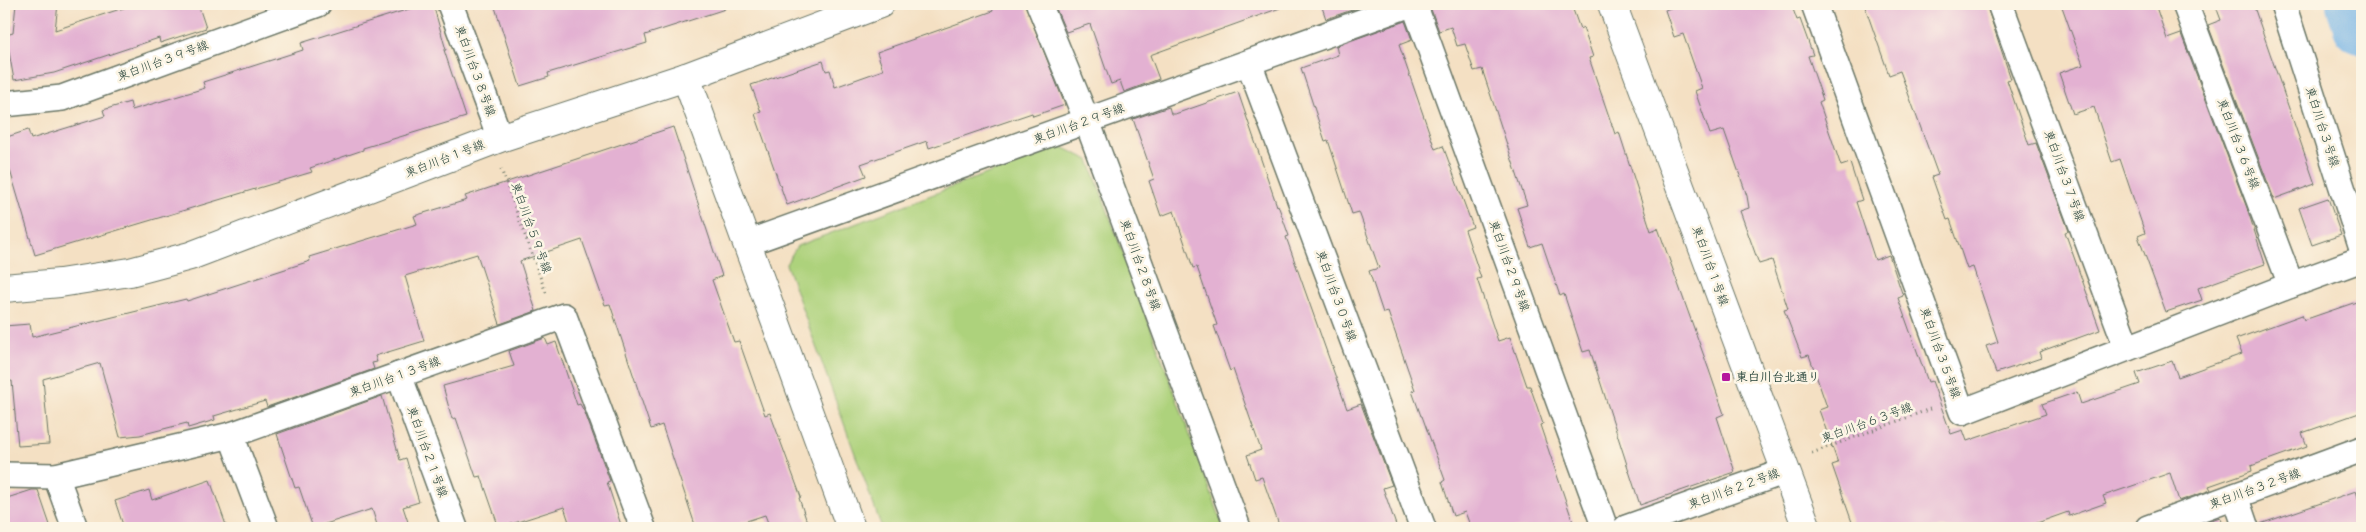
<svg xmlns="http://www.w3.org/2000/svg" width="2366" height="532" font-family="Pangolin,'Klee One',sans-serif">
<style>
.green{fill:#add27c;stroke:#668858}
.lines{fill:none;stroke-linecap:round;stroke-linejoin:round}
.river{stroke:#72b2e6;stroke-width:60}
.building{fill:#e3b1d2}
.minor-casing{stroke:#6a7666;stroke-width:28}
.tertiary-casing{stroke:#6a7666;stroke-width:30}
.path{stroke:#6a7666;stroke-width:3;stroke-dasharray:1 4;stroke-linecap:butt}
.minor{stroke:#fff;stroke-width:25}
.tertiary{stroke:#fff;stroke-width:28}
.poi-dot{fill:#b5179e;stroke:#fcf5e5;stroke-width:2}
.labels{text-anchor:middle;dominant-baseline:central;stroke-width:5;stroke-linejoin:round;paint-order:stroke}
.street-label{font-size:12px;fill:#1f3d34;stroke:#fcf5e5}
.poi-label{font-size:12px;font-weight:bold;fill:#1f3d34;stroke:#fcf5e5;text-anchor:start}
</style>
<rect width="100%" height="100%" fill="#fcf5e5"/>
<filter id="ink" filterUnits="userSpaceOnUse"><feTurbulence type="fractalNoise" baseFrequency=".02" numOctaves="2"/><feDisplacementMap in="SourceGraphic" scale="10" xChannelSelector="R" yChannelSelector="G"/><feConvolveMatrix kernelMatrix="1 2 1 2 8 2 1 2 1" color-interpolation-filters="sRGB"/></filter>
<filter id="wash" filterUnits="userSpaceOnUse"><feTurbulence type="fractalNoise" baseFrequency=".0096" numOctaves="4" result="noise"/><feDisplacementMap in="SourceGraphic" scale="20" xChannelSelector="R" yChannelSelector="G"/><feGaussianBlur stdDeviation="1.12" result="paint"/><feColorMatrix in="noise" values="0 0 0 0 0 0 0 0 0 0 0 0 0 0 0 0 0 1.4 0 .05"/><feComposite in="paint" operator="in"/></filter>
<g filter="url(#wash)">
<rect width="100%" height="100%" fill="#f4e0c3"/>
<path class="green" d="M1060 146 1089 160 1224 528H882L786 264 797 246Z"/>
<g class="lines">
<path class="river" d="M2356 4 2362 24"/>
</g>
<g id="blocks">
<g class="building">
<path d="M16 4H58L55 30 136 4H198L206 28 160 43 159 38 54 73 14 80 6 35 13 33Z"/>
<path d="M425 4H433L446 50H444L466 117 363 148V150L310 168 312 172 35 255 4 150V138L28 130 31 139 105 116 103 110 130 102 132 110 205 88 203 82 303 50 301 43Z"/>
<path d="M494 4H724L725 9 645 35 647 43 548 73 549 77 520 86Z"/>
<path d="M991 4H1025L1065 105 1033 116 1032 113 929 148 927 141 861 164 866 176 787 205 755 114 761 112 751 85 823 61 826 71 830 70 835 87 883 70 877 52 993 11Z"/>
<path d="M1054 4H1279L1280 8 1150 55 1159 79 1124 92 1120 81 1111 84 1090 24 1066 32Z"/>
<path d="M1321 4H1369L1326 19Z"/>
<path d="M1429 4H1571L1580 29 1583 27 1593 57 1589 58 1615 134 1619 132 1651 231 1658 228 1709 370 1724 414 1717 417 1735 472 1640 505 1590 350 1583 352 1564 294 1560 296 1542 243 1530 247 1517 208 1527 205 1482 69 1474 71 1465 44 1457 46 1451 27 1439 31Z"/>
<path d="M1681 4H1791L1797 20 1800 19 1813 55 1808 56 1823 100 1819 102 1841 166 1850 163 1862 200 1856 202 1875 260 1889 255 1903 296 1898 298 1928 382 1932 381 1951 434 1963 430 1967 441 2046 414 2042 404 2077 392 2081 404 2140 384 2136 373 2172 361 2178 377 2242 354 2236 339 2302 315 2304 320 2362 300V412L2302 433 2307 446 2251 466 2252 471 2209 486 2211 490 2179 501 2170 473 2103 496 2106 503 2069 516 2068 512 2023 528H1854L1832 465 1838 463 1819 410 1827 407 1809 355 1802 357 1784 310 1788 309 1772 260 1759 264 1740 211 1749 208 1747 196 1724 130 1710 134 1695 91 1702 88 1683 34 1674 37 1665 10Z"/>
<path d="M1864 4H1986L2011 79 2007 80 2029 145 2036 143 2069 231 2065 232 2100 330 2039 352 2041 358 1996 373 1986 346 1998 342 1973 267 1967 269 1950 219 1947 220 1932 177 1938 175 1900 71 1889 75Z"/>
<path d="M2061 4H2155L2167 39 2181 34 2247 208 2265 264 2198 288 2202 300 2166 312 2138 236 2145 233 2120 159 2112 162 2094 107 2073 114 2059 73 2083 65Z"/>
<path d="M2215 4H2253L2315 184 2274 199 2208 25 2221 20Z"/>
<path d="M1405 21 1412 40 1399 45 1435 149 1443 146 1473 227 1465 230 1481 278 1477 279 1498 341 1510 337 1527 386H1530L1543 424 1540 425 1575 528H1471L1465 512 1453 516 1442 482 1445 480 1422 416H1421L1412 391 1415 390 1388 312 1383 313 1369 271 1379 268 1359 212 1352 214 1328 140 1325 141 1301 68 1338 55 1336 46Z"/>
<path d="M1238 92 1277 206 1278 205 1289 236 1286 237 1347 409 1361 404 1392 485 1383 488 1397 528H1280L1262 477 1255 479 1247 455 1261 450 1233 369 1230 371 1214 326 1217 325 1197 267 1193 268 1174 211 1161 216 1149 181 1154 179 1133 119 1169 107 1171 114H1175Z"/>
<path d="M673 127 722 276 712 280 734 342 739 341 765 415 770 413 801 497 799 498 809 528H770L765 515 725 528H696L662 425 651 429 610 304 605 305 582 240 520 261 536 311 500 324 477 254 405 276 424 341 375 356 377 362 372 363 374 369 267 407 265 401 214 416 215 420 188 428 187 423 140 435 120 437 100 363 43 379 49 444 18 446 12 381 4 382V326L30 324 32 337 186 299 187 301 310 261 309 257 417 224 414 216 467 200 465 196Z"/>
<path d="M2328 198 2341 235 2312 245 2299 208Z"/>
<path d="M545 338 548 345 556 342 577 405 580 404 585 413 610 481 607 482 622 528H571L564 507 499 528 481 476 476 477 456 418 452 419 443 386 514 366 509 351Z"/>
<path d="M382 396 400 460 406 458 419 502 403 507 410 528H378L372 509 313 528 299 487 295 488 277 434Z"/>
<path d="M210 480 227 528H124L115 501 149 490 152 500Z"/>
<path d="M32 490H38L51 528H4V499Z"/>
<path d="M2356 491 2362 510V528H2261L2260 524Z"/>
<path d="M2220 517 2225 528H2189Z"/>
</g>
</g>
</g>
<g filter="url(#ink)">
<use href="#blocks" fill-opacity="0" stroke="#6a7666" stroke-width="1"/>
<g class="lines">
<g class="minor-casing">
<g id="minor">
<path d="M450 4 500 138"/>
<path d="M1039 4 1087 121 1238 528"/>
<path d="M1414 4 1605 528"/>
<path d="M1814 4 1962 412 2291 285 2362 259"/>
<path d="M2000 4 2127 348"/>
<path d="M2185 4 2291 285"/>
<path d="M2283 4 2362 249"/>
<path d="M1249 63 1423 528"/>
<path d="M4 104 62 98 318 4"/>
<path d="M747 243 1411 4"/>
<path d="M399 375 455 528"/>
<path d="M231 435 266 528"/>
<path d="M4 475 56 476 231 435 564 316 643 528"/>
<path d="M56 476 75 528"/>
<path d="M2235 496 2246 528"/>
<path d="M1626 528 1786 471"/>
<path d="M2148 528 2362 449"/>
</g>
</g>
<g class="tertiary-casing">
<g id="tertiary">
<path d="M1612 4 1807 528"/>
<path d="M686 77 851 528"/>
<path d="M4 288 60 283 130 272 190 256 500 138 686 77 880 4"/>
</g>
</g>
<g class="path">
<path d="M501 169 546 293"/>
<path d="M1812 453 1930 409"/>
</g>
<use href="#minor" class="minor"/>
<use href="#tertiary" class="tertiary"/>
</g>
</g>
<rect class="poi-dot" x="1721" y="372" width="10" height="10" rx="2.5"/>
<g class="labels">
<g class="street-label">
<text transform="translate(163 61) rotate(-20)">東白川台３９号線</text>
<text transform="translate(475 71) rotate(70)">東白川台３８号線</text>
<text transform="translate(1079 124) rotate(-20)">東白川台２９号線</text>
<text transform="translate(2322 127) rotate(72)">東白川台３号線</text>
<text transform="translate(2238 144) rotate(69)">東白川台３６号線</text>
<text transform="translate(445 159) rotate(-21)">東白川台１号線</text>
<text transform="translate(2064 176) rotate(70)">東白川台３７号線</text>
<text transform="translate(531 228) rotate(70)">東白川台５９号線</text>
<text transform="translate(1140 265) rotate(70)">東白川台２８号線</text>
<text transform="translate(1509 266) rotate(70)">東白川台２９号線</text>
<text transform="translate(1710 266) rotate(70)">東白川台１号線</text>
<text transform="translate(1336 296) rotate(70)">東白川台３０号線</text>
<text transform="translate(1940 353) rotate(70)">東白川台３５号線</text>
<text transform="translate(395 377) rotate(-20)">東白川台１３号線</text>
<text transform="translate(1867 423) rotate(-20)">東白川台６３号線</text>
<text transform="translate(427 452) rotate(70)">東白川台２１号線</text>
<text transform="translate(1734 489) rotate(-20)">東白川台２２号線</text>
<text transform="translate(2255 489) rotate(-20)">東白川台３２号線</text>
</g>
<g class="poi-label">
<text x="1736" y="377">東白川台北通り</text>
</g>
</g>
<rect width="2366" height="532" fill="none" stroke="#fcf5e5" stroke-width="20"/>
</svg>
